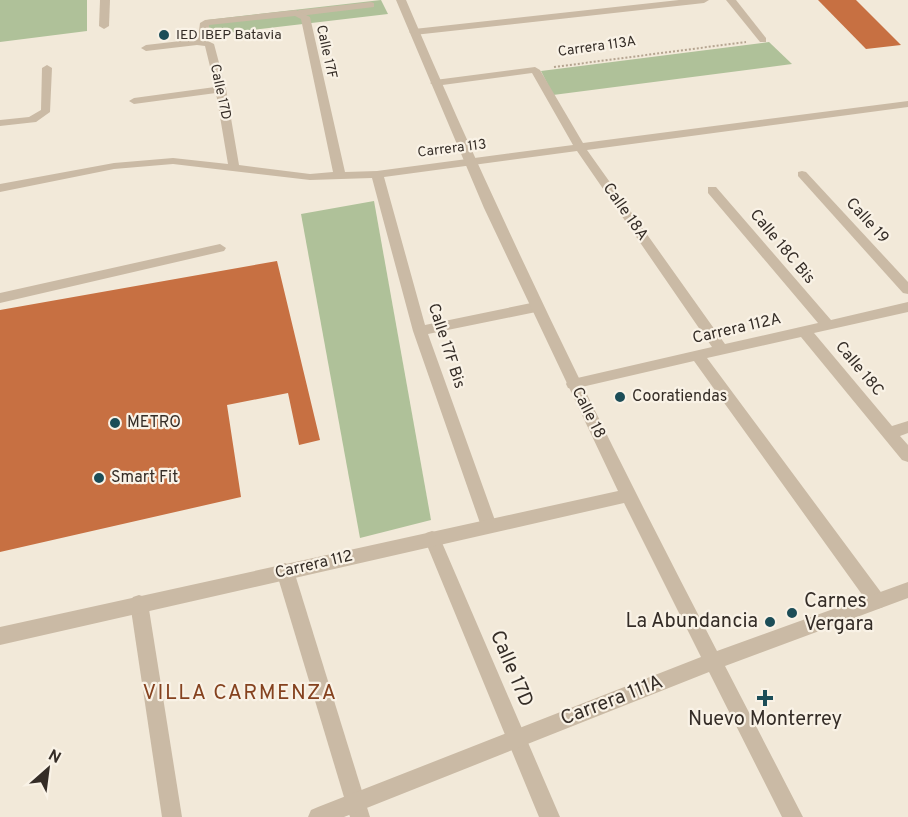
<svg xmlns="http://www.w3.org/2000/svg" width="908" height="817" font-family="Overpass,sans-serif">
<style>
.green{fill:#afc199}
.building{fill:#c77042}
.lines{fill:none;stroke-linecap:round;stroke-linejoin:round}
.path{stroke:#b5a490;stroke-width:2;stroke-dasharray:2 2;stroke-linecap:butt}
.service{fill:#cabaa5;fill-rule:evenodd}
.minor{fill:#cabaa5;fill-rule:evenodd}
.tertiary{fill:#cabaa5;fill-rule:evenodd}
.poi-dot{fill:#1c4d57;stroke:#f9f2e6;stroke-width:2}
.labels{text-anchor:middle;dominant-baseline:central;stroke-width:4.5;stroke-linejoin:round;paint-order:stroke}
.far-poi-label{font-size:14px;fill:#352d27;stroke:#f9f2e6;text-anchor:start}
.far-street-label{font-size:14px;fill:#352d27;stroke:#f9f2e6}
.street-label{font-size:16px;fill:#352d27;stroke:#f9f2e6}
.poi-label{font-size:16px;fill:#352d27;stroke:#f9f2e6;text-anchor:start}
.near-poi-label{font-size:20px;fill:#352d27;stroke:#f9f2e6;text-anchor:start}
.near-street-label{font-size:20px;fill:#352d27;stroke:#f9f2e6}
.near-neighbourhood-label{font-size:21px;letter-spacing:1.5px;fill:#85421f;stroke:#f9f2e6}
</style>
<rect width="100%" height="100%" fill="#f2e9d9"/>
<g class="green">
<path d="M0 0H87V31L0 42Z"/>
<path d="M381 0 388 14 210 35 207 20Z"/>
<path d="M769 42 792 64 553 95 541 71Z"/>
<path d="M374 201 431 520 360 538 301 214Z"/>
</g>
<g class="building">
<path d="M818 0H856L901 45 866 49Z"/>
<path d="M277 261 320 440 299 445 288 393 227 405 241 497 0 552V310Z"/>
</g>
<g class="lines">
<path class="path" d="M554 67 746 42"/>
<g class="service">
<path d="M371 2 374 3V7L299 16 294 13 299 10Z"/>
<path d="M47 65 52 68 50 112 36 122 0 126V120L29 117 41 110 42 68Z"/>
<path d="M220 244 226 248 224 251 0 303V293Z"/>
</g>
<g class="minor">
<path d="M100 0H110L109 26 104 29 99 26Z"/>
<path d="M679 0H709L704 3 414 35 409 32 414 29Z"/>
<path d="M726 0H736L766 38V42H760Z"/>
<path d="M296 10 310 17 345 172 377 171 573 145 532 73 435 86 430 83 435 80 535 67 540 70 583 143 908 101V107L587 150 725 344 818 323 708 193V187H716L831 320 908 302V312L814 333 892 426 908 421V433L900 436 908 445V462L902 460 801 337 707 358 883 595 886 601 883 607 877 609 871 607 694 361 573 389 568 388 566 384 568 380 573 379 712 347 577 151 384 177 425 325 536 302 543 307 536 312 428 334 497 526 495 531 489 533 483 531 481 526 413 331 372 178 310 180 173 164 114 169 0 192V184L114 163 173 158 228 164 216 93 134 104 129 101 134 98 215 87 205 46 197 45 146 51 141 48 146 45 198 39 200 23 205 20ZM295 16 301 19 333 172 310 174 239 165 226 89 214 44 208 41 209 25Z"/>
<path d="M802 171 806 172 908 282V294L903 293 798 176V172Z"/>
<path d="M432 531 438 533 440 538 560 817H539L424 538 426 533Z"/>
<path d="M285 563 291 566 294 571 370 817H350L276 571 279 566Z"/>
<path d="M139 595 145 597 148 603 182 817H162L130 603 133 597Z"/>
</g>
<path class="tertiary" d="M396 0H406C500 222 606 438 717 651L908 582V598L725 666 803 817H782L709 672 344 817H308L311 810 318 807 701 657 624 503 0 645V627L618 491 484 208Z"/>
</g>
<g class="poi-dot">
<circle cx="164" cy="35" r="6"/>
<circle cx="620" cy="397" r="6"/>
<circle cx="115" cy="423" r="6"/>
<circle cx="99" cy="478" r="6"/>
<circle cx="792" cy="613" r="6"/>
<circle cx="770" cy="622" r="6"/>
<path d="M762 689h6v6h6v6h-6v6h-6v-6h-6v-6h6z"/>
</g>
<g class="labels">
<g class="far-poi-label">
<text x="176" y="35">IED IBEP Batavia</text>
</g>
<g class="far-street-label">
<text transform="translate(597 47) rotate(-8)">Carrera 113A</text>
<text transform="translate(326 52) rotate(78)">Calle 17F</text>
<text transform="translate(220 92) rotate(78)">Calle 17D</text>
<text transform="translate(452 149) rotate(-7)">Carrera 113</text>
</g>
<g class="street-label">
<text transform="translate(625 212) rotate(55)">Calle 18A</text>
<text transform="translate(867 221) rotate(48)">Calle 19</text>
<text transform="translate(782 247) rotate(50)">Calle 18C Bis</text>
<text transform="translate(737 329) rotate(-13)">Carrera 112A</text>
<text transform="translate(446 346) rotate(72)">Calle 17F Bis</text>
<text transform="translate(859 369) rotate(50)">Calle 18C</text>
<text transform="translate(588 413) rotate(63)">Calle 18</text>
<text transform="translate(314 565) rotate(-13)">Carrera 112</text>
</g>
<g class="poi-label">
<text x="632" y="397">Cooratiendas</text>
<text x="127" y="423">METRO</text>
<text x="111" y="478">Smart Fit</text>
</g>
<g class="near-poi-label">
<text x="804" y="602">Carnes<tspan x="804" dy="23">Vergara</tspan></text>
<text x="758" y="622" text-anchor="end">La Abundancia</text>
<text x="765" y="720" text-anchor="middle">Nuevo Monterrey</text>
</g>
<g class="near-street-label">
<text transform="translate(511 669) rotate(67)">Calle 17D</text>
<text transform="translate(612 701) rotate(-21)">Carrera 111A</text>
</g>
<g class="near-neighbourhood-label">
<text x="240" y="693">VILLA CARMENZA</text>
</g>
</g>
<g transform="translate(48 769) rotate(28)" stroke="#f9f2e6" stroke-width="4.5" paint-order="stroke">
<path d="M0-4.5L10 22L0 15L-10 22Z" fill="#352d27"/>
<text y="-9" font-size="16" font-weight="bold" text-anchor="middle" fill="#352d27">N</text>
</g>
</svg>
